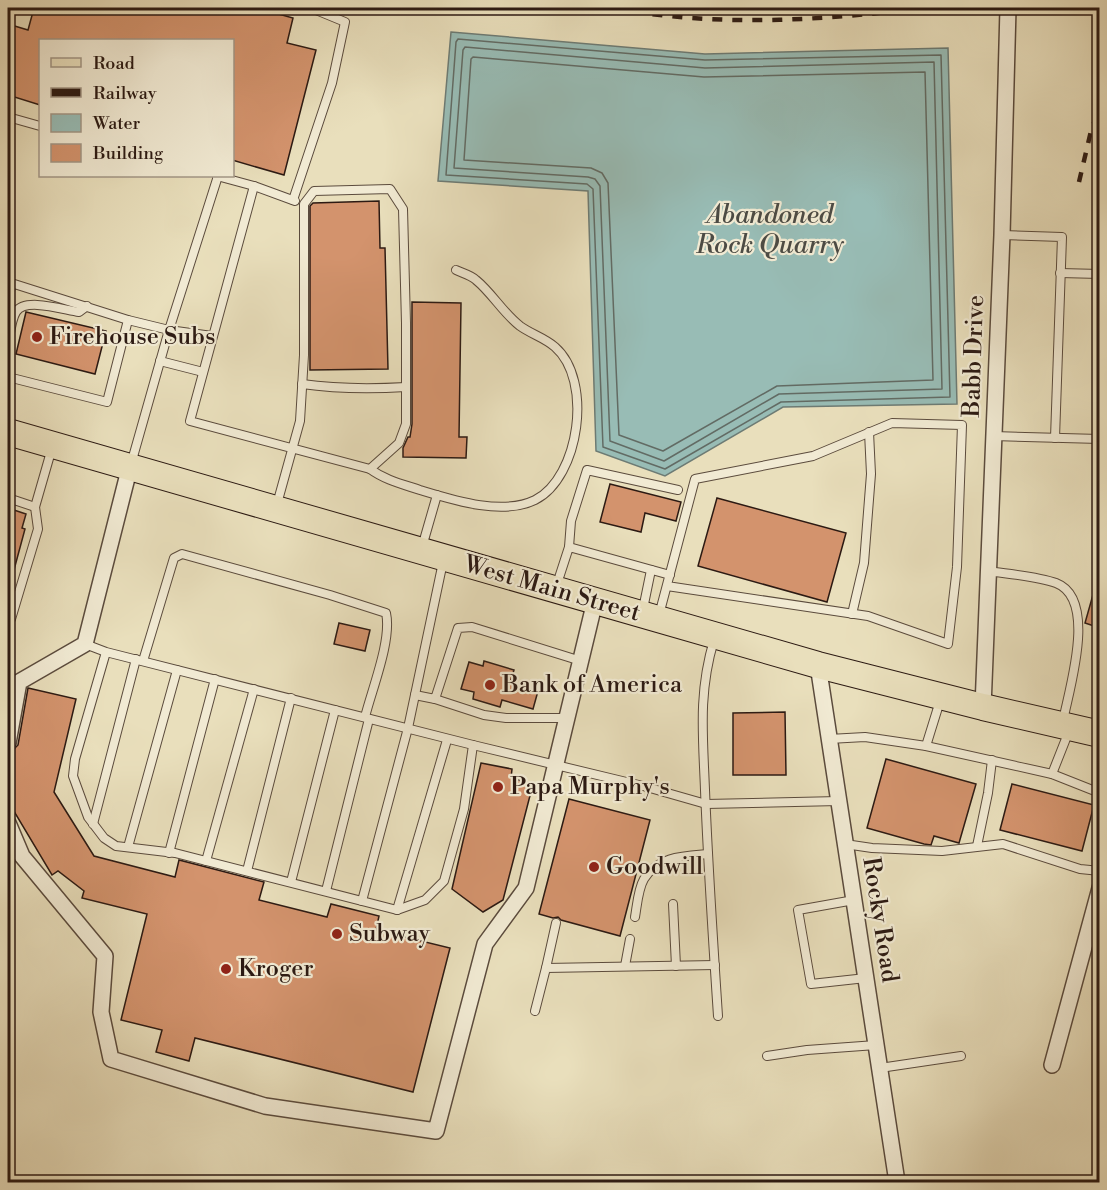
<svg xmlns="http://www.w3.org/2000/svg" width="1107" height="1190" font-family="'Libre Bodoni',serif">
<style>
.water{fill:#98bcb5;stroke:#6d7b74;stroke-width:1.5}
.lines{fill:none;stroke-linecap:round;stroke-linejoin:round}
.shore{stroke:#626b64;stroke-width:1.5}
.building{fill:#d3936d;stroke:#2c1a13;stroke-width:1.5}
.lane-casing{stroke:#5b4b3d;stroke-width:10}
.street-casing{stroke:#5b4b3d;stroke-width:18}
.primary-casing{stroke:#2c1a13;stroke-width:28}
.lane{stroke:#f1ead3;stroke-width:8}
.street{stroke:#f1ead3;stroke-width:15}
.primary{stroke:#e9dfbc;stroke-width:26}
.rail{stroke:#2c1a13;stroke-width:4.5;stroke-dasharray:10 10;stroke-linecap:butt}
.poi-dot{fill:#8f2418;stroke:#f1ead3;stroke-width:2}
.labels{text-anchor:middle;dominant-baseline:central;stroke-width:4.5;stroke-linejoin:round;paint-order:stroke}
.poi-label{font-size:24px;fill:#2c1a13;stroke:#f1ead3;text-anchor:start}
.street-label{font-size:24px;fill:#2c1a13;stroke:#f1ead3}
.water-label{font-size:26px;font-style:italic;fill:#4c4b44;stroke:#f1ead3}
</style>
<rect width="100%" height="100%" fill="#e9dfbc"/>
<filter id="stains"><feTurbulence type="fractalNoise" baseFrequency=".00333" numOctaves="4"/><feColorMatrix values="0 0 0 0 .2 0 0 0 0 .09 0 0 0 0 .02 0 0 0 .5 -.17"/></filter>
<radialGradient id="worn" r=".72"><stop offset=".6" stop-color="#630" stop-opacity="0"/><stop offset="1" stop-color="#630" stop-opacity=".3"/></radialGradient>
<path class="water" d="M451 32 705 54 948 48 957 404 783 407 665 476 596 451 588 191 438 181Z"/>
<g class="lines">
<g class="shore">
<path d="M458 39 705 60 941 55 950 397 781 402 665 469 603 447 593 189 587 184 446 175 456 42Z"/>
<path d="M465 47 705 68 934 62 942 389 779 394 664 461 610 441 600 186 595 179 588 177 454 168 463 50Z"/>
<path d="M473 57 704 77 925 72 933 380 777 386 663 451 619 435 608 183 602 173 591 168 464 160 471 59Z"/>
</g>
</g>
<g class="building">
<path d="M34 8H257L293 18 287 43 316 50 284 175 232 160V40H40V105L8 95V24L28 30Z"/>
<path d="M379 201 380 248H385L388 369 310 370V206L313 203Z"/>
<path d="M412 302 461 303 459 437H467L466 458 403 457V448L408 437H410L412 424Z"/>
<path d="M26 312 106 331 95 374 16 354Z"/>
<path d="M610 484 681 502 676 521 645 513 641 532 600 522Z"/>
<path d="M717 498 846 533 827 602 698 566Z"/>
<path d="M8 508 26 514 22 528 25 529 11 581 8 580Z"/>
<path d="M1096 584H1100V628L1085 623Z"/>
<path d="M339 623 370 630 365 651 334 644Z"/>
<path d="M484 661 514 670 510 683 538 691 533 709 502 700 500 707 473 699 474 692 461 689 469 662 483 666Z"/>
<path d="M28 688 76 699 54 792 94 856 175 877 179 860 264 882 259 900 327 917 331 904 379 916 376 930 450 948 413 1092 195 1038 189 1061 156 1052 162 1030 121 1020 147 914 82 898 84 891 58 871 52 875 12 808 8 794V768L11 752 18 745Z"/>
<path d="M785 712 786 775H733V713Z"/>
<path d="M886 759 976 784 959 843 934 836 931 845 924 844 867 828Z"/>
<path d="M481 763 512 769 511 778 533 784 503 900 483 912 452 889Z"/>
<path d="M1012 784 1094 805 1082 851 1000 830Z"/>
<path d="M569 799 650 820 620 936 561 920 558 917 553 918 539 914Z"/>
</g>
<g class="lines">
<g class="lane-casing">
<g id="lane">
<path d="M8 117 40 126"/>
<path d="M217 176 254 186 190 421 370 469 399 443 406 424V323L403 209 390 189 314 191 304 204V355L300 421 277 504"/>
<path d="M254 186 295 201"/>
<path d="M293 200 332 83 345 22 311 8"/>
<path d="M1002 235 1062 237 1055 438"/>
<path d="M1060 273 1100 274"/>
<path d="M8 282 128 320 169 330 131 464"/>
<path d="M8 298 12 284"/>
<path d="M212 336 169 330 218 176"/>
<path d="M8 344C10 335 11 320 16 312 25 297 64 310 79 312L87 306"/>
<path d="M160 361 203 372"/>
<path d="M8 377 107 402 128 320"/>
<path d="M302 384C337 389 371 389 406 387"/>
<path d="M993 436 1100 439"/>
<path d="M370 469C385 480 402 484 420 490 453 500 502 516 535 500 580 477 593 380 555 347 545 338 531 334 520 326 503 313 492 293 476 280 471 275 462 273 456 270"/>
<path d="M8 498 35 507"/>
<path d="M422 547 437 495"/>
<path d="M569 547 571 521 587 470 678 490"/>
<path d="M988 571C1008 574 1037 576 1056 583 1098 599 1069 689 1063 721"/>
<path d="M556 587 569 547 670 575"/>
<path d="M643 609 651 570"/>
<path d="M852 614 864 563 871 474 869 432"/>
<path d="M659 615 695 479 813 456 892 423 962 425 957 567 948 644 868 616 667 586"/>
<path d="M8 621 11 619 38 529 35 507 52 448"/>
<path d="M714 640C698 693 703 736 705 790 708 866 713 941 718 1016"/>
<path d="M85 644 106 652 473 745 464 809 444 881 425 900 397 910 175 853 116 846 104 838 88 817 73 776 75 759 106 652"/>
<path d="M143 661 174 558 182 554 330 595 386 613C392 640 372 689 365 717"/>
<path d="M415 695 435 699 458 628 472 627 581 661"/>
<path d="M435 699 484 715 506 718H566"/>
<path d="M829 739 865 737 926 746 1052 774 1100 793"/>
<path d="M473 745 643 786 706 804 839 801"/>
<path d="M926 746 940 701"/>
<path d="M1052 774 1069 731"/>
<path d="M93 824 136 659"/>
<path d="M845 844 872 848 942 851 1003 844 1080 869 1100 871"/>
<path d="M977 846 988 793 992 760"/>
<path d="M128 847 177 670"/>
<path d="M169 853 215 679"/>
<path d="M206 861 254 689"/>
<path d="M247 871 291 698"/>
<path d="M291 882 335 710"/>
<path d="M326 891 369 719"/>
<path d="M854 900 798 910 811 984 866 978"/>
<path d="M362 901 408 728 443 562"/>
<path d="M673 904 676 966"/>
<path d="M397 910 447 740"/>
<path d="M635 917C637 906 638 889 644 879 658 856 684 856 708 854"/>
<path d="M625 966 630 939"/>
<path d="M546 968 556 923"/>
<path d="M535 1011 546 968 715 965"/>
<path d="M767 1056 807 1050 876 1045"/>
<path d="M880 1068 961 1056"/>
</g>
</g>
<g class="street-casing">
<g id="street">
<path d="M818 665 897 1182"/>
<path d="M983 707 1002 235 1008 8"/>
<path d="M8 743 19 682 85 644 130 466"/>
<path d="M8 823 22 856 105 956 101 1012 111 1059 265 1106 436 1131 485 944 526 888 595 601"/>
<path d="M1052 1065 1100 888"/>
</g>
</g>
<g class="primary-casing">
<path id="primary" d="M8 432 818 665 983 707 1100 734"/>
</g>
<use href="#lane" class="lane"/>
<use href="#street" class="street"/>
<use href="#primary" class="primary"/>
<g class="rail">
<path d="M613 8C714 27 820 21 921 8"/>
<path d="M1079 182 1091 131 1100 107"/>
</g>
</g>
<g class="poi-dot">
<circle cx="37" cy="337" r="6"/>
<circle cx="490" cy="685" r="6"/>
<circle cx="498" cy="787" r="6"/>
<circle cx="594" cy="867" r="6"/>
<circle cx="337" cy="934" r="6"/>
<circle cx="226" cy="969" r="6"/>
</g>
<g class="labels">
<g class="poi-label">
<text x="49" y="337">Firehouse Subs</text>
<text x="502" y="685">Bank of America</text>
<text x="510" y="787">Papa Murphy's</text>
<text x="606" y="867">Goodwill</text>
<text x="349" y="934">Subway</text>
<text x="238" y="969">Kroger</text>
</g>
<g class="street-label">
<text transform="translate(974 356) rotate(-88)">Babb Drive</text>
<text transform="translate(552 589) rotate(16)">West Main Street</text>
<text transform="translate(880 920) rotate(81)">Rocky Road</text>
</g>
<g class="water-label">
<text x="770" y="215">Abandoned<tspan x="770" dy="30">Rock Quarry</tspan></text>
</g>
</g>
<rect width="1107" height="1190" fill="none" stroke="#e9dfbc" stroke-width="30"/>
<rect x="9" y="9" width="1089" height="1172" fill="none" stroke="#2c1a13" stroke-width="3"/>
<rect x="15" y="15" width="1077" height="1160" fill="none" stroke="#2c1a13" stroke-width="1.5"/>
<rect x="39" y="39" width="195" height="138" fill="#f1ead3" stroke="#a29786" stroke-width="1.5"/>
<rect x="51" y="58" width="30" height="9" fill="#e9dfbc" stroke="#a29786" stroke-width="1.5"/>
<text x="93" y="69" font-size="18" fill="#2c1a13">Road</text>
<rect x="51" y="88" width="30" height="9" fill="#2c1a13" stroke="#a29786" stroke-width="1.5"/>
<text x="93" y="99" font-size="18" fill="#2c1a13">Railway</text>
<rect x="51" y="114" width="30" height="18" fill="#98bcb5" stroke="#a29786" stroke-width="1.5"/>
<text x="93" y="129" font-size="18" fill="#2c1a13">Water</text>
<rect x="51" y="144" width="30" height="18" fill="#d3936d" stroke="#a29786" stroke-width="1.5"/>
<text x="93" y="159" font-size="18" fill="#2c1a13">Building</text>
<rect width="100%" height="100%" filter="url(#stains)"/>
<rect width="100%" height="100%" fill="url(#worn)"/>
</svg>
